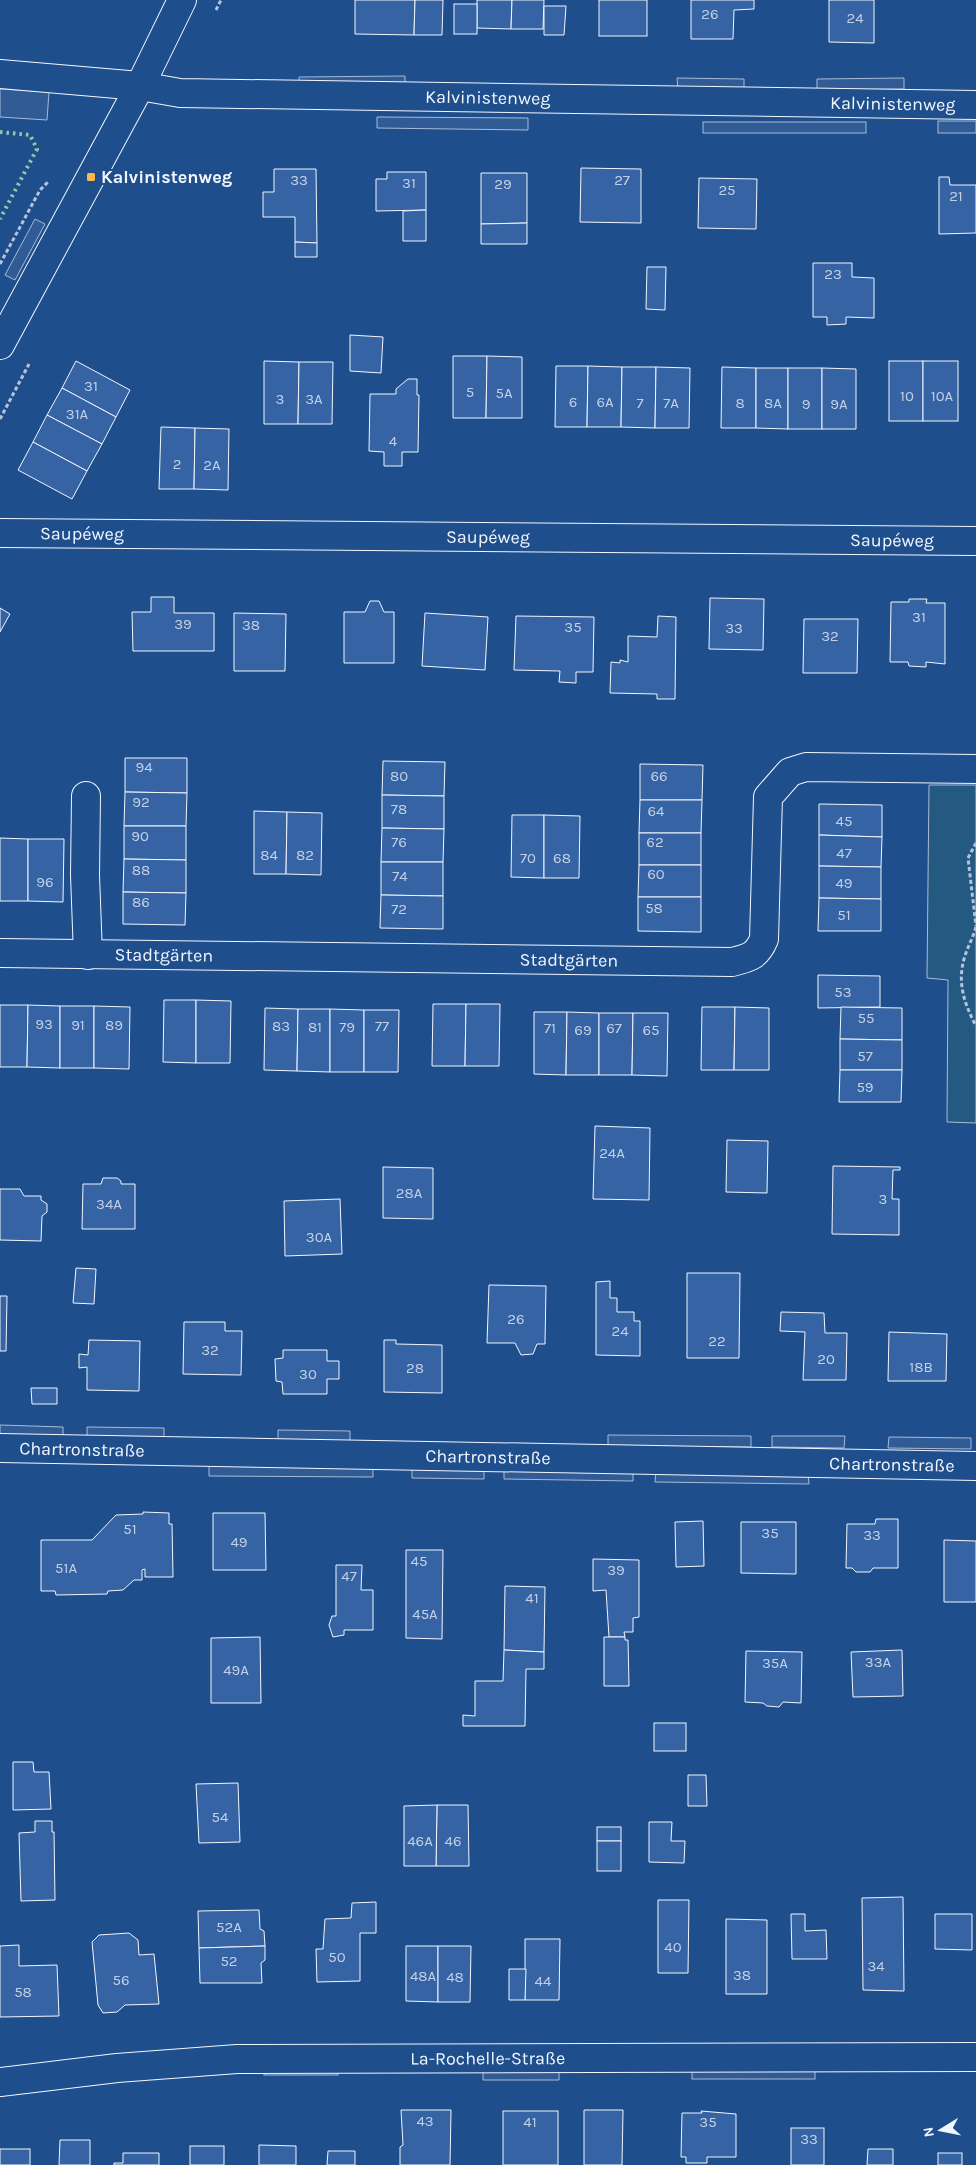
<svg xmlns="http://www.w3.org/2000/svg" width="976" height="2165" font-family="Karla,sans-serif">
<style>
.green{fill:#245a82;stroke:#a8bbd7}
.parking{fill:#305b95;stroke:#a8bbd7}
.building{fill:#3563a3;stroke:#f2f6ff}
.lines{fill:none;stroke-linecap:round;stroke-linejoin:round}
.minor-casing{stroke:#f2f6ff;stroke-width:30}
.path{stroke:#b3c4dc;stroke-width:3;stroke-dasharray:4 2.5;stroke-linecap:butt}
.minor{stroke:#1f4e8c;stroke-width:28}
.hedge{stroke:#97c8a6;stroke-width:4;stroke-dasharray:2.5 4;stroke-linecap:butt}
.poi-dot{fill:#ffb74d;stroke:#1f4e8c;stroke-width:2}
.labels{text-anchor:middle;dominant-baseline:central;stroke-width:4;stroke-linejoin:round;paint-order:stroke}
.number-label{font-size:15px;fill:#c3d1e8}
.street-label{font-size:18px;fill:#f2f6ff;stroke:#1f4e8c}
.poi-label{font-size:18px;font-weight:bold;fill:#f2f6ff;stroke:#1f4e8c;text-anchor:start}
</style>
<rect width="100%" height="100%" fill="#1f4e8c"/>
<path class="green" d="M929 785H976V1123L947 1122 948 980 927 978Z"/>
<g class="parking">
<path d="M405 76V87L299 88V77Z"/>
<path d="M677 78 744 79V90L678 89Z"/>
<path d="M904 78V89L817 90V79Z"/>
<path d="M0 89 49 92 47 120 0 117Z"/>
<path d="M377 117 528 118V130L377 128Z"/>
<rect x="938" y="121" width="38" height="12"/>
<rect x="703" y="122" width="163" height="11"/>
<path d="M35 219 45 224 15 280 5 275Z"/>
<path d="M0 1425 63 1427V1439L0 1436Z"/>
<path d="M87 1427 164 1428V1439H87Z"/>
<path d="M278 1430 350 1431V1442L278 1441Z"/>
<path d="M608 1435 751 1436V1447L608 1446Z"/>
<path d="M772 1436H845L844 1448 772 1447Z"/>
<path d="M889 1437 971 1438V1449L888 1448Z"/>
<path d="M209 1465 373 1466V1477L209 1476Z"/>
<path d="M412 1467 484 1468V1479L412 1478Z"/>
<path d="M504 1468 633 1470V1481L504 1479Z"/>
<path d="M656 1471 808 1472 809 1484 655 1482Z"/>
<rect x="264" y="2064" width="74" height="11"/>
<path d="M483 2068 559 2069V2080H483Z"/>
<rect x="692" y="2068" width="123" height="11"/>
</g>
<g class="building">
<path d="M355 0H415L414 35 355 34Z"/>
<path d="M415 0H443L442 35H414Z"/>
<path d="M477 0H512L511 29 477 28Z"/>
<path d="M512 0H544L543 29H511Z"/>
<rect x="599" y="0" width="48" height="36"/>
<path d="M691 0H754V9L734 10 733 39H691Z"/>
<path d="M829 0H874V43L829 42Z"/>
<rect x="454" y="4" width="23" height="30"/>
<path d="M544 6H566L564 35H544Z"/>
<path d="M581 168 641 169V223L580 222Z"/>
<path d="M274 169H316L317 243 295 242V217H263V192H274Z"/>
<path d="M387 172H426V210L376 211V179H387Z"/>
<path d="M481 173H527V223L481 224Z"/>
<path d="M939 177H949L950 185H976V233L939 234Z"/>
<path d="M699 178 757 179 756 229 698 228Z"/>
<path d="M426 210V241H403V211Z"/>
<path d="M527 223V244H481V224Z"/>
<path d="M295 242 317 243V257H295Z"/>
<path d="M813 263H852V277L874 278V318L846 317V324L827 325V317H813Z"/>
<path d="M647 267H666L665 310 646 309Z"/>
<path d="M350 335 383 337 381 373 350 371Z"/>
<path d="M453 356H487L486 418H453Z"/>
<path d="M487 356 522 357V418H486Z"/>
<path d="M76 361 130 390 116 417 62 388Z"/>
<path d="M264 361 299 362 298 424H264Z"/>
<rect x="889" y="361" width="34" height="60"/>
<rect x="923" y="361" width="35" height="60"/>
<path d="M299 362H333L332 424H298Z"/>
<path d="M556 366H588L587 427H555Z"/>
<path d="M588 366 622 367 621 427H587Z"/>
<path d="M622 367H656L655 428 621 427Z"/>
<path d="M656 367 690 368 689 428H655Z"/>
<path d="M722 367 756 368V428H721Z"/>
<path d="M756 368H788V429L756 428Z"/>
<rect x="788" y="368" width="34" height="61"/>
<path d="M822 368 856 369V429H822Z"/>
<path d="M408 379H417V395H419L418 452H402V466H384V452L369 451 370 394H396V389Z"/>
<path d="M62 388 116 417 102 444 47 415Z"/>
<path d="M47 415 102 444 87 471 33 442Z"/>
<path d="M161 427 195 428 194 489H159Z"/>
<path d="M195 428 229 429 228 490 194 489Z"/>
<path d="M33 442 87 471 72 499 18 470Z"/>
<path d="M151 597H174V613H214V651H133L132 612H151Z"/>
<path d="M710 598 764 599 763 650 709 649Z"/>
<path d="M909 599H927L926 603H945V664L926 662V667L909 666 908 662H890L891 602H909Z"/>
<path d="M370 601H379L384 612H394V663H344V612H365Z"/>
<path d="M0 608 10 614 0 632Z"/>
<path d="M234 613 286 614 285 671H234Z"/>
<path d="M425 613 488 617 485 670 422 666Z"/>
<path d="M516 616 594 617 593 672H576V683L559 682 560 671 514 670Z"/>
<path d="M658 616 676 617 675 699H657V694L610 693 611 662 620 663V660L628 662V636L657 637Z"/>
<path d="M804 619H858L857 673H803Z"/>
<path d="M125 758H187V793L125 792Z"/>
<path d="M383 761 445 762 444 796 382 795Z"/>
<path d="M640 764 703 765 702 800H640Z"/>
<path d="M125 792 187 793 186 826H124Z"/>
<path d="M382 795 444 796V829L382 828Z"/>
<path d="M640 800H702L701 833H639Z"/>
<path d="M819 804 882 805V837L819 835Z"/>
<path d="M254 811 287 812 286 874H254Z"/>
<path d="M287 812 322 813 321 875 286 874Z"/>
<path d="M512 815H544V878L511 877Z"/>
<path d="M544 815 580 816 579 878H544Z"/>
<path d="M124 826H186V860L124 859Z"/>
<path d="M382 828 444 829 443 862H381Z"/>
<rect x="639" y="833" width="62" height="32"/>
<path d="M819 835 882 837 881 867 819 866Z"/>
<path d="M0 838 28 839V901H0Z"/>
<path d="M28 839H64L63 902 28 901Z"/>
<path d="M124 859 186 860V893L123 892Z"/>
<path d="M381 862H443V896L381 895Z"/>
<path d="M639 865H701V897H638Z"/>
<path d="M819 866 881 867V899L819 898Z"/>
<path d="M123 892 186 893 185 925 123 924Z"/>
<path d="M381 895 443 896V929L380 928Z"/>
<path d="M638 897H701V932L638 931Z"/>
<path d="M819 898 881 899V931H818Z"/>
<path d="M818 975 880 976V1007L818 1008Z"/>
<path d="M164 1000H196V1063L163 1062Z"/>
<path d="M196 1000 231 1001 230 1063H196Z"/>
<path d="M433 1004H466L465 1066H432Z"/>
<path d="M466 1004H500L499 1066H465Z"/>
<path d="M0 1005H28L27 1067H0Z"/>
<path d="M28 1005 60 1006V1068L27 1067Z"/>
<rect x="60" y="1006" width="34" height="62"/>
<path d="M94 1006 130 1007 129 1069 94 1068Z"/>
<path d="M702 1007H735L734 1070H701Z"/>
<path d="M735 1007 769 1008V1070H734Z"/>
<path d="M841 1007 902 1008V1040L840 1039Z"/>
<path d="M265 1008 298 1009 297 1071 264 1070Z"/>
<path d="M298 1009H330V1072L297 1071Z"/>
<path d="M330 1009 364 1010V1072H330Z"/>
<path d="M364 1010H399L398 1072H364Z"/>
<path d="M534 1012H567L566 1075 534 1074Z"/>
<path d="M567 1012 599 1013V1075H566Z"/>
<path d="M599 1013H633L632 1075H599Z"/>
<path d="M633 1013H668L667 1076 632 1075Z"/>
<path d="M840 1039 902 1040V1070H840Z"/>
<path d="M840 1070H902L901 1102H839Z"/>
<path d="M595 1126 650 1128 649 1200 593 1199Z"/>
<path d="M727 1140 768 1141 767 1193 726 1192Z"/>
<path d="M833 1166 900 1167V1170H893L892 1199H899V1235L832 1234Z"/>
<path d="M383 1167 433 1168V1219L383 1218Z"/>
<path d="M103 1178H117L121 1181V1184H135V1229H82L83 1184H101Z"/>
<path d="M0 1189H20L24 1196H41V1200L47 1204V1212L42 1216 41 1241 0 1240Z"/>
<path d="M340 1199 342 1254 285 1256 284 1201Z"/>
<path d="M76 1268 96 1269 94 1304 73 1303Z"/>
<path d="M687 1273H740L739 1358H687Z"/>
<path d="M610 1281V1298H617V1312H634V1321H640V1356L596 1355V1282Z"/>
<path d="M489 1285 546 1286 545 1344H537L533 1354 521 1355 515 1343H487Z"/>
<path d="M0 1296H7L6 1351H0Z"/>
<path d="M781 1312 824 1313 825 1333H847L846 1380H803L805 1332 780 1331Z"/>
<path d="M184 1322H225V1331H242L241 1375 183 1374Z"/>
<path d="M889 1332 947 1334 946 1381H888Z"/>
<path d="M89 1340 140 1341 139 1391 87 1390V1367L79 1368V1354L88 1355Z"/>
<path d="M384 1340H396V1344L442 1345V1393L384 1392Z"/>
<path d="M283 1350H327V1361H339V1379H327V1394H283L282 1382 276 1381 275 1359 283 1358Z"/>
<path d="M31 1388H57V1404H32Z"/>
<path d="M143 1512 169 1513V1524H172L173 1577H145V1569L142 1570V1580H134L123 1590 108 1591 107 1594 56 1595 55 1591H41V1540H92L116 1515 143 1514Z"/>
<path d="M213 1513H265L266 1570H213Z"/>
<path d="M876 1519H898V1568H873L870 1572H856L852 1568H846L847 1524H875Z"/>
<path d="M703 1521 704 1566 676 1567 675 1522Z"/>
<path d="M741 1522H796V1574L741 1573Z"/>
<path d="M944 1540 976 1541V1602H944Z"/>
<path d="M406 1550H443L442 1639 406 1638Z"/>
<path d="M593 1559 639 1560V1617L633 1618V1632H624L625 1637H609L606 1590 593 1591Z"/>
<path d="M336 1565H362L361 1590H373V1630H344V1635L333 1637 329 1625 332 1616H336Z"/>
<path d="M505 1586 545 1587 544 1652 504 1650Z"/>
<path d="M260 1637 261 1703H211V1638Z"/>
<path d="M604 1637H625V1640H628L629 1686H604Z"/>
<path d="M504 1650 544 1652V1669H526L525 1726H463V1715L475 1716V1681H503Z"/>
<path d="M902 1650 903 1696 853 1697 851 1652Z"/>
<path d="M746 1651 802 1652 801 1703 783 1702 779 1707 767 1706 763 1703 745 1702Z"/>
<rect x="654" y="1723" width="32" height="28"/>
<path d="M13 1762H33L34 1772H49L51 1809 13 1810Z"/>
<path d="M688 1775H706L707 1806H688Z"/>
<path d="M238 1783 240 1842 199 1843 196 1784Z"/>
<path d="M437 1805H468L469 1866H436Z"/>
<path d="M437 1805 436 1866H404V1806Z"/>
<path d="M35 1821H52V1832H54L55 1900 21 1901 19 1833 35 1832Z"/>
<path d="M649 1822H672L671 1841H685L684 1863 649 1862Z"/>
<rect x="597" y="1827" width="24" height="14"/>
<rect x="597" y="1841" width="24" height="30"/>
<path d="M903 1897 904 1991 863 1990 862 1898Z"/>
<path d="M658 1900H689L688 1973H658Z"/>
<path d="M376 1902V1933H360V1981L317 1982 316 1949H323L325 1919 351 1918 352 1903Z"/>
<path d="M259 1910 260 1929 264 1931 265 1946 199 1948 198 1911Z"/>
<path d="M791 1914H805V1931L826 1930 827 1959H792Z"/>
<path d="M935 1914H972V1950L935 1949Z"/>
<path d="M726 1919 767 1920V1994H726Z"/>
<path d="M129 1933 138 1940 139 1955 154 1954 159 2004 125 2005 117 2012 103 2013 98 2005 92 1942 99 1935Z"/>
<path d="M525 1939H560L559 2000H525Z"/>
<path d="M19 1945V1966L57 1965 59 2016 0 2017V1946Z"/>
<path d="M265 1946V1960L261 1963 262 1983H200L199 1948Z"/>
<path d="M406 1946H438V2002L406 2001Z"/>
<path d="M438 1946H471L470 2002H438Z"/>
<path d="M509 1969H526L525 2000H509Z"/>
<path d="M401 2110H451L450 2165H400V2147L403 2145Z"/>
<path d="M584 2110H623L622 2165H584Z"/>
<rect x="503" y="2111" width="55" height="54"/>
<path d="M701 2111 736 2114V2157H707V2163H686V2157H681L682 2113H702Z"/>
<rect x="791" y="2128" width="33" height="37"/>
<path d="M60 2140H90V2165H59Z"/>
<path d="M259 2145 296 2146V2165H259Z"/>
<rect x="190" y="2146" width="34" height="19"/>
<rect x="0" y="2149" width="30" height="16"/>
<path d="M868 2149H893V2165H867Z"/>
<path d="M328 2151H355V2165H327Z"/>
<path d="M123 2153H159V2165H114V2163H123Z"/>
<rect x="938" y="2153" width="24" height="12"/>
</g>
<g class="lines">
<g class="minor-casing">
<g id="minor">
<path id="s1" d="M0 74 140 86 180 93 976 105"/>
<path d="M0 345 140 86 182 0"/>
<path id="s2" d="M0 533 976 541"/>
<path d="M86 796 85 875 88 955"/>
<path id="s3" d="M0 953 732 962C749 958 757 956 764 939L768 797 790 772 806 767 976 769"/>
<path id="s4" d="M0 1448 976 1466"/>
<path id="s5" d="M0 2082 117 2068 237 2059 976 2057"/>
</g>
</g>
<g class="path">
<path d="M216 10 221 0"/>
<path d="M0 264 40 190 48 182"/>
<path d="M0 419 29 364"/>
<path d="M976 843 968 858 976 926"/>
<path d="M976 927C973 938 967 948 964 959 957 984 965 1005 976 1026"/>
</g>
<use href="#minor" class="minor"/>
<path class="hedge" d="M0 132 30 135 37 149 0 219"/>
</g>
<rect class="poi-dot" x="86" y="172" width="10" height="10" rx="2.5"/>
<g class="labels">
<g class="number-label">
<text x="710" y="14">26</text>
<text x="855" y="18">24</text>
<text x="299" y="180">33</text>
<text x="622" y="180">27</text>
<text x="409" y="183">31</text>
<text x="503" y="184">29</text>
<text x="727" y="190">25</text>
<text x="956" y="196">21</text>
<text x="833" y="274">23</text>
<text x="91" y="386">31</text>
<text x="470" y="392">5</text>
<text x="504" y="393">5A</text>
<text x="907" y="396">10</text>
<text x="942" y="396">10A</text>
<text x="280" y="399">3</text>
<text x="314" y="399">3A</text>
<text x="573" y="402">6</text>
<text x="605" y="402">6A</text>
<text x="640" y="403">7</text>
<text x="671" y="403">7A</text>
<text x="740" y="403">8</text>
<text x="773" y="403">8A</text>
<text x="806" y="404">9</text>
<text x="839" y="404">9A</text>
<text x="77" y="414">31A</text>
<text x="393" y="441">4</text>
<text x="177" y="464">2</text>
<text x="212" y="465">2A</text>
<text x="919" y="617">31</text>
<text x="183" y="624">39</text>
<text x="251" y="625">38</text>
<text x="573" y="627">35</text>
<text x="734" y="628">33</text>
<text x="830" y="636">32</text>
<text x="144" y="767">94</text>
<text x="399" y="776">80</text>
<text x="659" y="776">66</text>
<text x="141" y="802">92</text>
<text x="399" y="809">78</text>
<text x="656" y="811">64</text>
<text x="844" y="821">45</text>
<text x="140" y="836">90</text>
<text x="399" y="842">76</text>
<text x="655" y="842">62</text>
<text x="844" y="853">47</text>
<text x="269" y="855">84</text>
<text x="305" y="855">82</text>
<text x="528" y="858">70</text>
<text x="562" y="858">68</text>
<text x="141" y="870">88</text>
<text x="656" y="874">60</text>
<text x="400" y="876">74</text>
<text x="45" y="882">96</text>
<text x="844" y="883">49</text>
<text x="141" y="902">86</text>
<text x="654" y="908">58</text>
<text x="399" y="909">72</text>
<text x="844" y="915">51</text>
<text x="843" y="992">53</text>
<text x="866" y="1018">55</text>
<text x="44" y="1024">93</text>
<text x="78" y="1025">91</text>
<text x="114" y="1025">89</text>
<text x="281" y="1026">83</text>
<text x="382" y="1026">77</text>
<text x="315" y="1027">81</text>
<text x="347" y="1027">79</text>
<text x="550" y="1028">71</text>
<text x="614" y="1028">67</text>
<text x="583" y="1030">69</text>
<text x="651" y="1030">65</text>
<text x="865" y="1056">57</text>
<text x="865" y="1087">59</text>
<text x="612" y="1153">24A</text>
<text x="409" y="1193">28A</text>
<text x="883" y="1199">3</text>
<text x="109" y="1204">34A</text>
<text x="319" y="1237">30A</text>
<text x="516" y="1319">26</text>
<text x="620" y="1331">24</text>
<text x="717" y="1341">22</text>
<text x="210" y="1350">32</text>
<text x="826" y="1359">20</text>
<text x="921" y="1367">18B</text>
<text x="415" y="1368">28</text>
<text x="308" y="1374">30</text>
<text x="130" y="1529">51</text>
<text x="770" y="1533">35</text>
<text x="872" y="1535">33</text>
<text x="239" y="1542">49</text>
<text x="419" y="1561">45</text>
<text x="66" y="1568">51A</text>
<text x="616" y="1570">39</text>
<text x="349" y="1576">47</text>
<text x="532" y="1598">41</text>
<text x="425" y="1614">45A</text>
<text x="878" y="1662">33A</text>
<text x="775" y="1663">35A</text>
<text x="236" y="1670">49A</text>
<text x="220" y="1817">54</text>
<text x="420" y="1841">46A</text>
<text x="453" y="1841">46</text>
<text x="229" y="1927">52A</text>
<text x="673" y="1947">40</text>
<text x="337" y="1957">50</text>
<text x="229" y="1961">52</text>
<text x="876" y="1966">34</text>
<text x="742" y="1975">38</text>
<text x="423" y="1976">48A</text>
<text x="455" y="1977">48</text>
<text x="121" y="1980">56</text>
<text x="543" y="1981">44</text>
<text x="23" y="1992">58</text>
<text x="425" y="2121">43</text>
<text x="530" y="2122">41</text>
<text x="708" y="2122">35</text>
<text x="809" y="2139">33</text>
</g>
<g class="street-label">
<text stroke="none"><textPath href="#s1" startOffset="489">Kalvinistenweg</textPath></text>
<text stroke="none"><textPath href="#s1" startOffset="894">Kalvinistenweg</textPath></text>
<text stroke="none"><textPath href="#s2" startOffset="82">Saupéweg</textPath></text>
<text stroke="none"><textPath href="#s2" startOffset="488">Saupéweg</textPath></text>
<text stroke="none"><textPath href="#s2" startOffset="892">Saupéweg</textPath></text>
<text stroke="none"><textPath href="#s3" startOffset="164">Stadtgärten</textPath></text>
<text stroke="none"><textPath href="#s3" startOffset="569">Stadtgärten</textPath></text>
<text stroke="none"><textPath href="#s4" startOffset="82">Chartronstraße</textPath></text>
<text stroke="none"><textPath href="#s4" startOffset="488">Chartronstraße</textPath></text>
<text stroke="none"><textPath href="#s4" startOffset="892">Chartronstraße</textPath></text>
<text stroke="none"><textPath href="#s5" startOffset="489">La-Rochelle-Straße</textPath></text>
</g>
<g class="poi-label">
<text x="101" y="177">Kalvinistenweg</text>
</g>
</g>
<g transform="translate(941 2130) rotate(260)" stroke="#1f4e8c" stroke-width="4" paint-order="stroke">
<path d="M0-4L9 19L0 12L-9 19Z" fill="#f2f6ff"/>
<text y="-8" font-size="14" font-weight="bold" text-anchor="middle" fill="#f2f6ff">N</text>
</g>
</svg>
